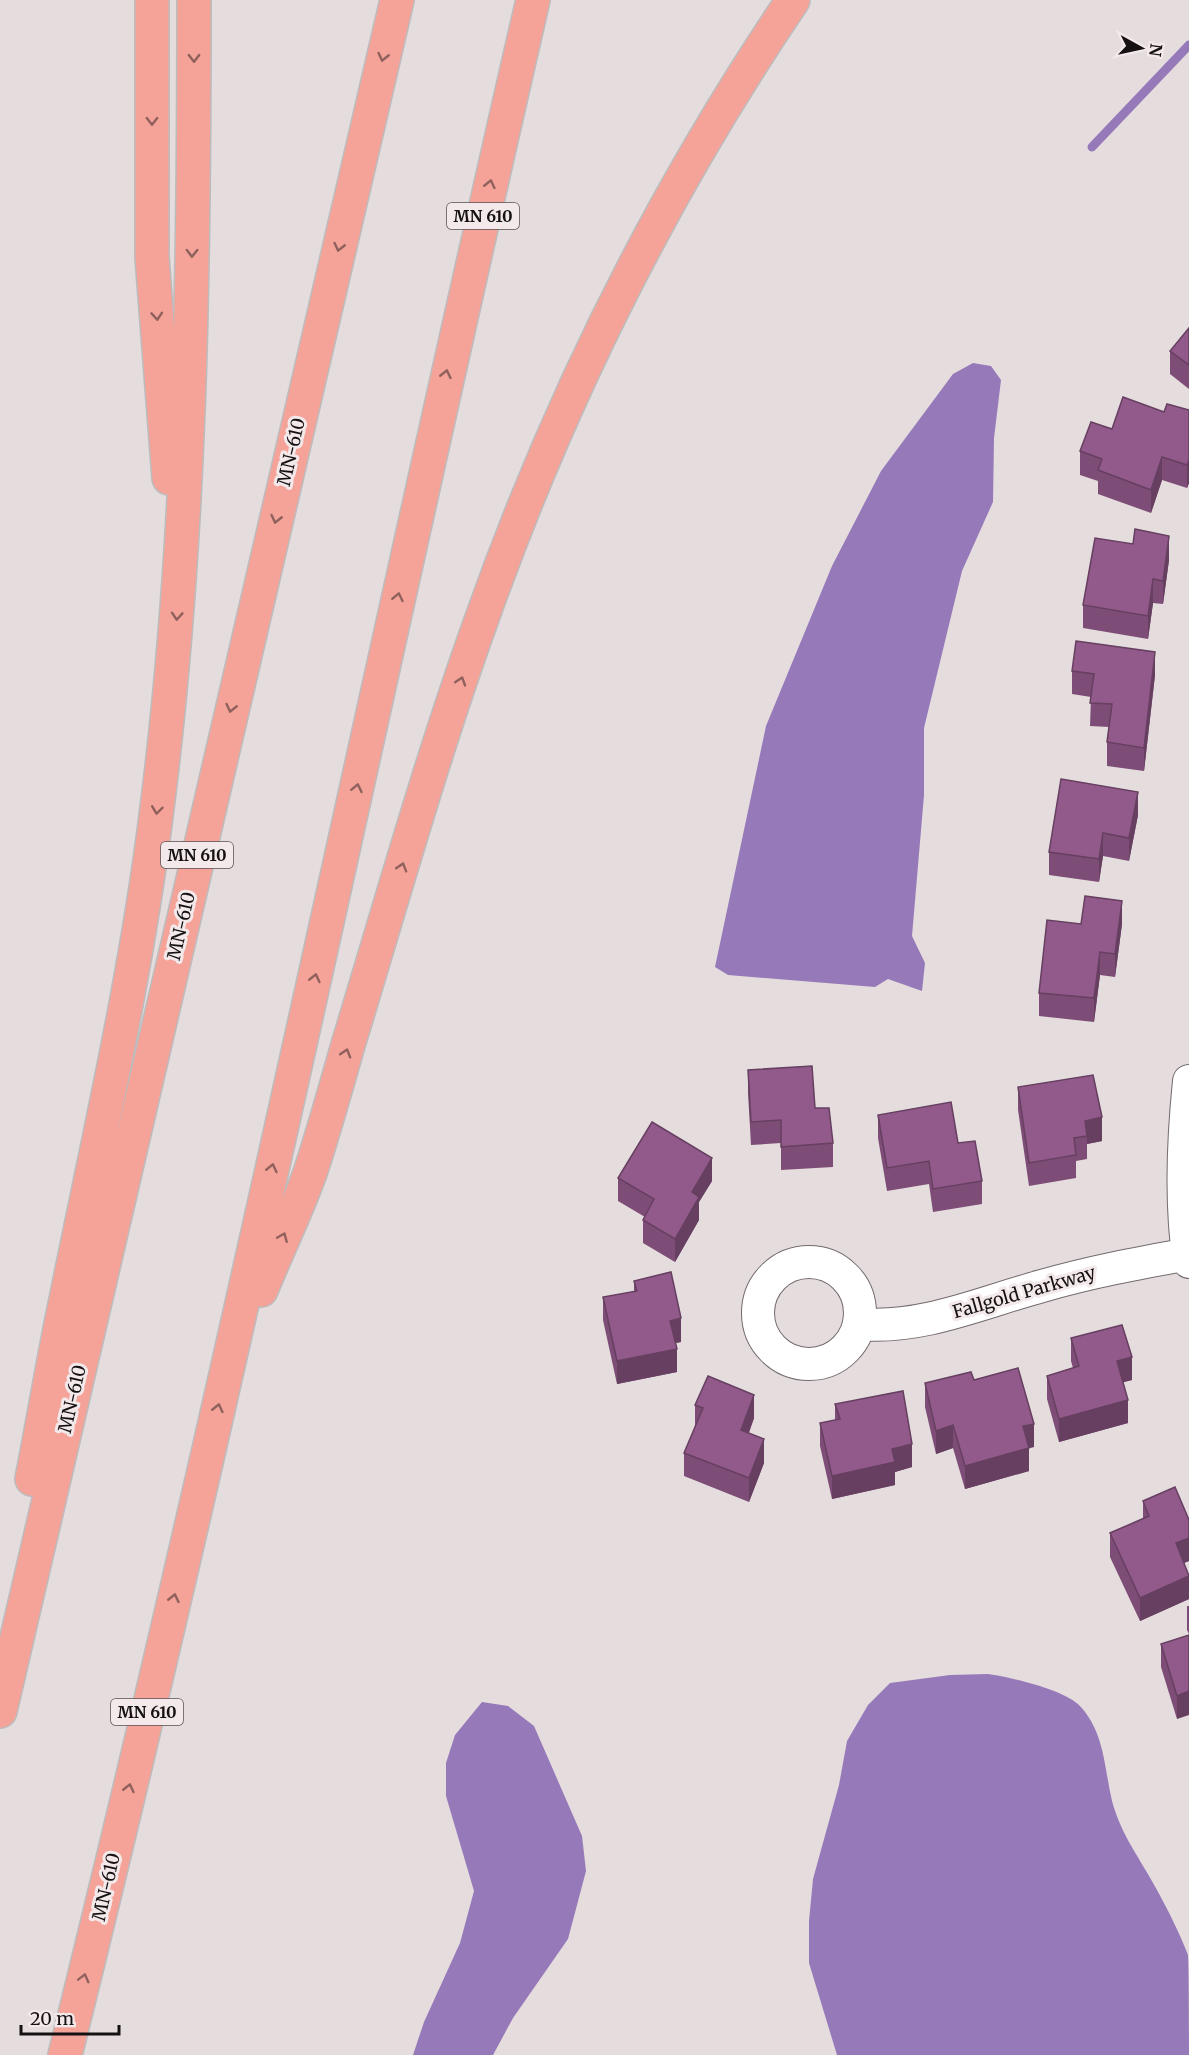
<svg xmlns="http://www.w3.org/2000/svg" width="1189" height="2055" font-family="Merriweather,serif">
<style>
.water{fill:#9679b9}
.lines{fill:none;stroke-linecap:round;stroke-linejoin:round}
.stream{stroke:#9679b9;stroke-width:9}
.street-casing{stroke:#736a6d;stroke-width:34}
.highway-casing{stroke:#bdbcbd;stroke-width:36}
.street{stroke:#fff;stroke-width:32}
.highway{stroke:#f5a399;stroke-width:33}
.wall{fill:#7e4d77}
.shaded-wall{fill:#663f61}
.building{fill:#925a8a;stroke:#663f61;stroke-width:1.5}
.oneway{stroke:#90615c}
.labels{text-anchor:middle;dominant-baseline:central;stroke-width:6;stroke-linejoin:round;paint-order:stroke}
.shield{fill:#f3e9eb;stroke:#585253;stroke-width:1.5}
.shield-label{font-size:16px;font-weight:bold;fill:#151112}
.street-label{font-size:18px;fill:#151112;stroke:#f3e9eb}
</style>
<rect width="100%" height="100%" fill="#e5dcde"/>
<g class="water">
<path d="M973 363 991 366 1001 380 994 438 993 502 962 571 924 728V795L912 936 925 963 922 991 888 979 875 987 728 975 715 967 766 726 832 566 881 471 953 374Z"/>
<path d="M988 1674C1010 1677 1061 1689 1078 1704 1105 1731 1104 1767 1112 1801 1121 1835 1141 1860 1157 1890 1168 1910 1180 1934 1188 1955 1189 1968 1189 2036 1189 2055H837L809 1963V1921L813 1879 839 1785 847 1741 868 1705 890 1683 950 1675Z"/>
<path d="M482 1702 508 1706 534 1726 582 1836 586 1871 568 1939 513 2018 493 2055H413L424 2022 460 1943 474 1891 446 1796V1763L455 1735Z"/>
</g>
<g class="lines">
<path class="stream" d="M1092 147 1189 45"/>
<g class="street-casing">
<g id="street">
<path d="M1189 1081C1183 1140 1180 1202 1189 1262"/>
<circle cx="809" cy="1313" r="51"/>
<path d="M859 1324C921 1330 983 1302 1042 1286 1090 1272 1139 1263 1189 1254"/>
</g>
</g>
<g class="highway-casing">
<g id="highway">
<path d="M152 0V257L169 478"/>
<path d="M261 1290C277 1251 296 1212 310 1173 324 1131 336 1087 348 1045 391 904 431 760 481 621 558 403 663 192 793 0"/>
<path d="M32 1479C44 1418 54 1356 67 1295 99 1136 136 977 156 816 191 545 194 272 194 0"/>
<path d="M0 1711 397 0"/>
<path d="M65 2055C235 1373 375 684 533 0"/>
</g>
</g>
<use href="#street" class="street"/>
<use href="#highway" class="highway"/>
</g>
<g class="wall">
<path d="M1189 328V389L1170 374V351Z"/>
<path d="M1189 410V483L1187 488 1162 480 1151 513 1098 494V481L1080 475V451L1112 429 1164 412Z"/>
<path d="M1169 560 1163 604 1153 603 1148 639 1083 628V605Z"/>
<path d="M1072 671 1155 675 1144 771 1107 766V742L1109 727 1090 726 1091 697 1072 694Z"/>
<path d="M1138 815 1129 861 1103 856 1099 882 1049 875V852Z"/>
<path d="M1081 924H1122L1115 977 1100 975 1094 1022 1039 1016V993Z"/>
<path d="M748 1070 815 1108 833 1143V1167L781 1170V1143L751 1145 748 1093Z"/>
<path d="M1018 1087 1102 1141 1087 1144V1159L1076 1161V1178L1029 1186 1018 1110Z"/>
<path d="M878 1115 958 1143 982 1181V1204L933 1212 929 1184 887 1191 878 1138Z"/>
<path d="M618 1178 712 1181 699 1202V1220L675 1262 643 1243V1220L645 1217 618 1201Z"/>
<path d="M634 1281 681 1342 675 1343 677 1372 617 1384 603 1320V1297L634 1292Z"/>
<path d="M1071 1338 1132 1380 1123 1382 1128 1423 1059 1442 1047 1399V1376L1073 1368 1071 1361Z"/>
<path d="M974 1380 1034 1447 1029 1448V1471L965 1489 953 1448 936 1454 925 1407V1383Z"/>
<path d="M835 1404 912 1467 895 1472V1485L832 1499 820 1446V1423L835 1420Z"/>
<path d="M695 1405 754 1418 749 1433 764 1463 749 1502 684 1476V1453L695 1427Z"/>
<path d="M1143 1501 1189 1520V1561L1184 1563 1189 1575V1599L1140 1621 1110 1557V1533L1143 1519Z"/>
<path d="M1187 1606H1189V1634L1187 1630Z"/>
<path d="M1189 1635 1177 1719 1161 1667V1644Z"/>
</g>
<g class="shaded-wall">
<path d="M1162 457V480L1151 513V490Z"/>
<path d="M1189 460V483L1187 488V465Z"/>
<path d="M1169 536V560L1163 604V581Z"/>
<path d="M1153 579V603L1148 639V616Z"/>
<path d="M1155 652V675L1144 771V748Z"/>
<path d="M1138 792V815L1129 861V838Z"/>
<path d="M1103 833V856L1099 882V859Z"/>
<path d="M1122 901V924L1115 977V954Z"/>
<path d="M1100 952V975L1094 1022V998Z"/>
<path d="M1102 1117V1141L1087 1144V1136L1085 1121Z"/>
<path d="M712 1158V1181L699 1202V1220L675 1262V1239L692 1192Z"/>
<path d="M681 1318V1342L670 1344V1321Z"/>
<path d="M677 1349V1372L617 1384V1361Z"/>
<path d="M1132 1357V1380L1117 1384V1361Z"/>
<path d="M754 1395V1418L741 1453V1430Z"/>
<path d="M1128 1400V1423L1059 1442V1419Z"/>
<path d="M1034 1424V1447L1029 1448V1471L965 1489V1466L1023 1426Z"/>
<path d="M953 1425V1448L936 1454V1431Z"/>
<path d="M764 1439V1463L749 1502V1478Z"/>
<path d="M912 1444V1467L895 1472V1485L832 1499V1476L892 1449Z"/>
<path d="M1189 1538V1561L1176 1566V1543Z"/>
<path d="M1189 1576V1599L1140 1621V1598Z"/>
<path d="M1189 1691V1715L1177 1719V1696Z"/>
</g>
<g class="building">
<path d="M1189 328V365L1170 351Z"/>
<path d="M1123 397 1164 412 1167 404 1189 410V460L1187 465 1162 457 1151 490 1098 470 1102 459 1080 451 1091 422 1112 429Z"/>
<path d="M1135 529 1169 536 1163 581 1153 579 1148 616 1083 605 1095 538 1133 544Z"/>
<path d="M1076 641 1155 652 1144 748 1107 742 1112 704 1090 703 1094 674 1072 671Z"/>
<path d="M1061 779 1138 792 1129 838 1103 833 1099 859 1049 852Z"/>
<path d="M1085 896 1122 901 1115 954 1100 952 1094 998 1039 993 1047 920 1081 924Z"/>
<path d="M812 1066 815 1108H829L833 1143 781 1147V1120L751 1122 748 1070Z"/>
<path d="M1093 1075 1102 1117 1085 1121 1087 1136 1074 1138 1076 1155 1029 1163 1018 1087Z"/>
<path d="M951 1102 958 1143 975 1141 982 1181 933 1189 929 1161 887 1168 878 1115Z"/>
<path d="M652 1122 712 1158 692 1192 699 1197 675 1239 643 1220 654 1199 618 1178Z"/>
<path d="M671 1272 681 1318 670 1321 677 1349 617 1361 603 1297 637 1291 634 1281Z"/>
<path d="M1122 1325 1132 1357 1117 1361 1128 1400 1059 1419 1047 1376 1079 1366 1071 1338Z"/>
<path d="M1018 1368 1034 1424 1023 1426 1029 1448 965 1466 953 1425 936 1431 925 1383 971 1372 974 1380Z"/>
<path d="M708 1376 754 1395 741 1430 764 1439 749 1478 684 1453 703 1408 695 1405Z"/>
<path d="M903 1391 912 1444 892 1449 895 1462 832 1476 820 1423 840 1419 835 1404Z"/>
<path d="M1175 1487 1189 1520V1538L1176 1543 1189 1576 1140 1598 1110 1533 1149 1516 1143 1501Z"/>
<path d="M1189 1635V1691L1177 1696 1161 1644Z"/>
</g>
<defs><path id="oneway-chevron" d="M-2-3.5L2.5 0L-2 3.5" fill="none" stroke-width="1.6" stroke-linecap="round" stroke-linejoin="round" transform="scale(1.5)"/></defs>
<g class="oneway">
<use href="#oneway-chevron" transform="translate(383 57) rotate(103)"/>
<use href="#oneway-chevron" transform="translate(194 58) rotate(90)"/>
<use href="#oneway-chevron" transform="translate(152 121) rotate(90)"/>
<use href="#oneway-chevron" transform="translate(490 184) rotate(-77)"/>
<use href="#oneway-chevron" transform="translate(339 247) rotate(103)"/>
<use href="#oneway-chevron" transform="translate(192 253) rotate(91)"/>
<use href="#oneway-chevron" transform="translate(157 316) rotate(86)"/>
<use href="#oneway-chevron" transform="translate(446 374) rotate(-77)"/>
<use href="#oneway-chevron" transform="translate(276 519) rotate(103)"/>
<use href="#oneway-chevron" transform="translate(398 597) rotate(-78)"/>
<use href="#oneway-chevron" transform="translate(177 616) rotate(94)"/>
<use href="#oneway-chevron" transform="translate(461 681) rotate(-72)"/>
<use href="#oneway-chevron" transform="translate(231 708) rotate(103)"/>
<use href="#oneway-chevron" transform="translate(357 788) rotate(-78)"/>
<use href="#oneway-chevron" transform="translate(157 810) rotate(97)"/>
<use href="#oneway-chevron" transform="translate(402 867) rotate(-73)"/>
<use href="#oneway-chevron" transform="translate(315 978) rotate(-77)"/>
<use href="#oneway-chevron" transform="translate(346 1053) rotate(-73)"/>
<use href="#oneway-chevron" transform="translate(272 1168) rotate(-77)"/>
<use href="#oneway-chevron" transform="translate(283 1237) rotate(-67)"/>
<use href="#oneway-chevron" transform="translate(218 1408) rotate(-77)"/>
<use href="#oneway-chevron" transform="translate(174 1598) rotate(-77)"/>
<use href="#oneway-chevron" transform="translate(129 1788) rotate(-77)"/>
<use href="#oneway-chevron" transform="translate(84 1978) rotate(-76)"/>
</g>
<g class="labels">
<g class="shield">
<rect x="447" y="203" width="72" height="26" rx="4.5"/>
<rect x="161" y="842" width="72" height="26" rx="4.5"/>
<rect x="111" y="1699" width="72" height="26" rx="4.5"/>
</g>
<g class="shield-label">
<text x="483" y="216">MN 610</text>
<text x="197" y="855">MN 610</text>
<text x="147" y="1712">MN 610</text>
</g>
<g class="street-label">
<text transform="translate(291 452) rotate(-77)">MN-610</text>
<text transform="translate(181 926) rotate(-77)">MN-610</text>
<text transform="translate(1024 1292) rotate(-16)">Fallgold Parkway</text>
<text transform="translate(72 1399) rotate(-77)">MN-610</text>
<text transform="translate(106 1887) rotate(-77)">MN-610</text>
</g>
</g>
<g transform="translate(1141 48) rotate(98)" stroke="#f3e9eb" stroke-width="4.5" paint-order="stroke">
<path d="M0-4.5L10 22L0 15L-10 22Z" fill="#151112"/>
<text y="-9" font-size="16" font-weight="bold" text-anchor="middle" fill="#151112">N</text>
</g>
<path d="M21 2025v9h98v-9" fill="none" stroke="#151112" stroke-width="3"/>
<text x="30" y="2025" font-size="18" fill="#151112" stroke="#f3e9eb" stroke-width="4.5" paint-order="stroke">20 m</text>
</svg>
